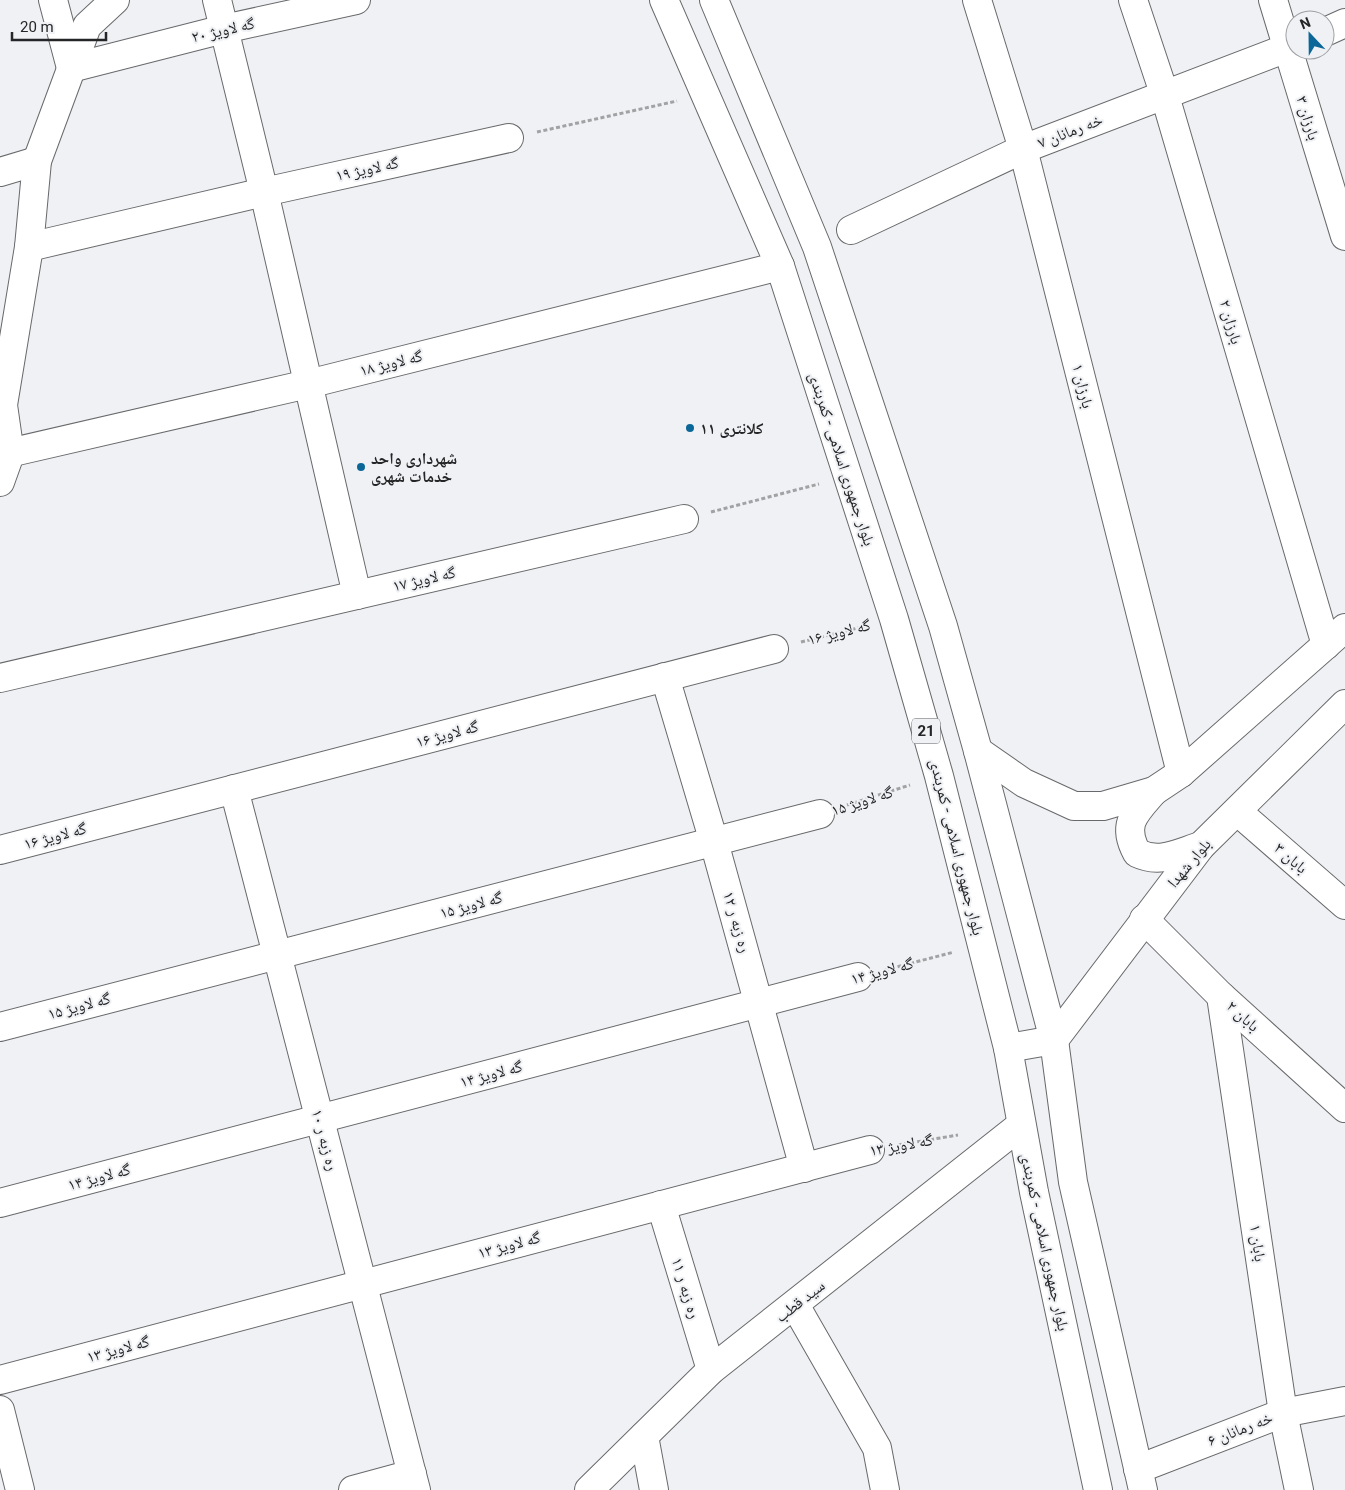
<svg xmlns="http://www.w3.org/2000/svg" width="1345" height="1490" font-family="Roboto,'Noto Naskh Arabic',sans-serif">
<style>
.lines{fill:none;stroke-linecap:round;stroke-linejoin:round}
.minor-casing{stroke:#68696b;stroke-width:30}
.major-casing{stroke:#68696b;stroke-width:30}
.path{stroke:#a1a2a4;stroke-width:3;stroke-dasharray:4 2.5;stroke-linecap:butt}
.minor{stroke:#fff;stroke-width:28}
.major{stroke:#fff;stroke-width:28}
.poi-dot{fill:#0b6797;stroke:#eff1f4;stroke-width:2}
.labels{text-anchor:middle;dominant-baseline:central;stroke-width:4;stroke-linejoin:round;paint-order:stroke}
.shield{fill:#eff1f4;stroke:#616264;stroke-width:1}
.shield-label{font-size:15px;font-weight:bold;fill:#242526}
.street-label{font-size:16px;fill:#242526;stroke:#eff1f4}
.poi-label{font-size:16px;font-weight:bold;fill:#242526;stroke:#eff1f4;text-anchor:start}
</style>
<rect width="100%" height="100%" fill="#eff1f4"/>
<g class="lines">
<g class="minor-casing">
<g id="minor">
<path d="M53 0 71 68 224 29 356 0"/>
<path d="M217 0 264 192 357 595"/>
<path d="M977 0 1023 149 1181 773"/>
<path d="M1133 0 1165 96 1326 645"/>
<path d="M1273 0 1345 236"/>
<path d="M1325 32 1345 23"/>
<path d="M0 172 37 161"/>
<path d="M851 230 1023 149 1295 45"/>
<path d="M29 247 264 192 509 138"/>
<path d="M0 455 308 384 780 266"/>
<path d="M0 482 10 454 3 405 29 247 37 161 87 26 115 0"/>
<path d="M665 677 714 842 804 1168"/>
<path d="M0 678 684 519"/>
<path d="M234 789 416 1490"/>
<path d="M1238 812 1345 905"/>
<path d="M0 850 774 649"/>
<path d="M1144 919 1221 996 1345 1108"/>
<path d="M1221 996 1283 1413 1299 1490"/>
<path d="M0 1027 820 814"/>
<path d="M0 1203 858 977"/>
<path d="M661 1205 711 1370"/>
<path d="M795 1305 877 1448 885 1490"/>
<path d="M0 1380 870 1150"/>
<path d="M0 1410 20 1490"/>
<path d="M644 1436 654 1490"/>
<path d="M1138 1469 1283 1413 1345 1401"/>
<path d="M353 1490 412 1474"/>
<path d="M589 1490 711 1370 1021 1125"/>
</g>
</g>
<g class="major-casing">
<g id="major">
<path d="M664 0 780 266 894 619 939 776 1008 1048 1034 1192 1098 1490"/>
<path d="M714 0 817 247 943 626 978 751 1054 1040 1073 1182 1143 1490"/>
<path d="M978 751 1024 783 1074 806H1103L1154 791 1181 773 1345 628"/>
<path d="M1154 791C1135 813 1121 824 1137 853 1160 864 1178 853 1201 846"/>
<path d="M1008 1048 1054 1040 1201 846 1345 704"/>
</g>
</g>
<g class="path">
<path d="M537 132 677 101"/>
<path d="M711 512 819 484"/>
<path d="M801 642 866 626"/>
<path d="M847 805 910 785"/>
<path d="M885 970 954 952"/>
<path d="M898 1145 958 1135"/>
</g>
<use href="#minor" class="minor"/>
<use href="#major" class="major"/>
</g>
<g class="poi-dot">
<circle cx="690" cy="428" r="5"/>
<circle cx="361" cy="467" r="5"/>
</g>
<g class="labels">
<rect class="shield" x="912" y="718.5" width="28" height="25" rx="4"/>
<g class="shield-label">
<text x="926" y="731">21</text>
</g>
<g class="street-label">
<text transform="translate(223 30) rotate(-13)">گه لاویژ ۲۰</text>
<text transform="translate(1308 118) rotate(73)">بارزان ۳</text>
<text transform="translate(1070 131) rotate(-21)">خه رمانان ۷</text>
<text transform="translate(367 169) rotate(-12)">۱۹ گه لاویژ</text>
<text transform="translate(1231 322) rotate(74)">بارزان ۲</text>
<text transform="translate(391 363) rotate(-14)">گه لاویژ ۱۸</text>
<text transform="translate(1083 386) rotate(76)">بارزان ۱</text>
<text transform="translate(842 459) rotate(72)">بلوار جمهوری اسلامی - کمربندی</text>
<text transform="translate(424 579) rotate(-13)">گه لاویژ ۱۷</text>
<text transform="translate(839 632) rotate(-14)">۱۶ گه لاویژ</text>
<text transform="translate(447 734) rotate(-15)">۱۶ گه لاویژ</text>
<text transform="translate(862 801) rotate(-18)">گه لاویژ ۱۵</text>
<text transform="translate(55 836) rotate(-15)">۱۶ گه لاویژ</text>
<text transform="translate(957 847) rotate(76)">بلوار جمهوری اسلامی - کمربندی</text>
<text transform="translate(1291 858) rotate(41)">بابان ۳</text>
<text transform="translate(1189 863) rotate(-50)">بلوار شهدا</text>
<text transform="translate(471 905) rotate(-15)">گه لاویژ ۱۵</text>
<text transform="translate(737 922) rotate(74)">ره زبه ر ۱۲</text>
<text transform="translate(882 971) rotate(-15)">گه لاویژ ۱۴</text>
<text transform="translate(79 1006) rotate(-15)">گه لاویژ ۱۵</text>
<text transform="translate(1243 1016) rotate(42)">بابان ۲</text>
<text transform="translate(491 1074) rotate(-15)">گه لاویژ ۱۴</text>
<text transform="translate(325 1140) rotate(75)">ره زبه ر ۱۰</text>
<text transform="translate(901 1145) rotate(-10)">گه لاویژ ۱۳</text>
<text transform="translate(99 1177) rotate(-15)">گه لاویژ ۱۴</text>
<text transform="translate(1045 1242) rotate(78)">بلوار جمهوری اسلامی - کمربندی</text>
<text transform="translate(1258 1243) rotate(82)">بابان ۱</text>
<text transform="translate(509 1245) rotate(-15)">گه لاویژ ۱۳</text>
<text transform="translate(686 1288) rotate(73)">ره زبه ر ۱۱</text>
<text transform="translate(800 1301) rotate(-38)">سید قطب</text>
<text transform="translate(118 1349) rotate(-15)">گه لاویژ ۱۳</text>
<text transform="translate(1240 1429) rotate(-21)">خه رمانان ۶</text>
</g>
<g class="poi-label">
<text x="700" y="428">کلانتری ۱۱</text>
<text x="371" y="458">شهرداری واحد<tspan x="371" dy="18">خدمات شهری</tspan></text>
</g>
</g>
<g transform="translate(1310 35) rotate(338)"><circle r="24" fill="#eff1f4" stroke="#9e9fa2"/>
<path d="M0-4L9 19L0 12L-9 19Z" fill="#0b6797"/>
<text y="-8" font-size="14" font-weight="bold" text-anchor="middle" fill="#242526">N</text>
</g>
<path d="M12 32v8h94v-8" fill="none" stroke="#242526" stroke-width="2.5"/>
<text x="20" y="32" font-size="15" fill="#242526" stroke="#eff1f4" stroke-width="4" paint-order="stroke">20 m</text>
</svg>
